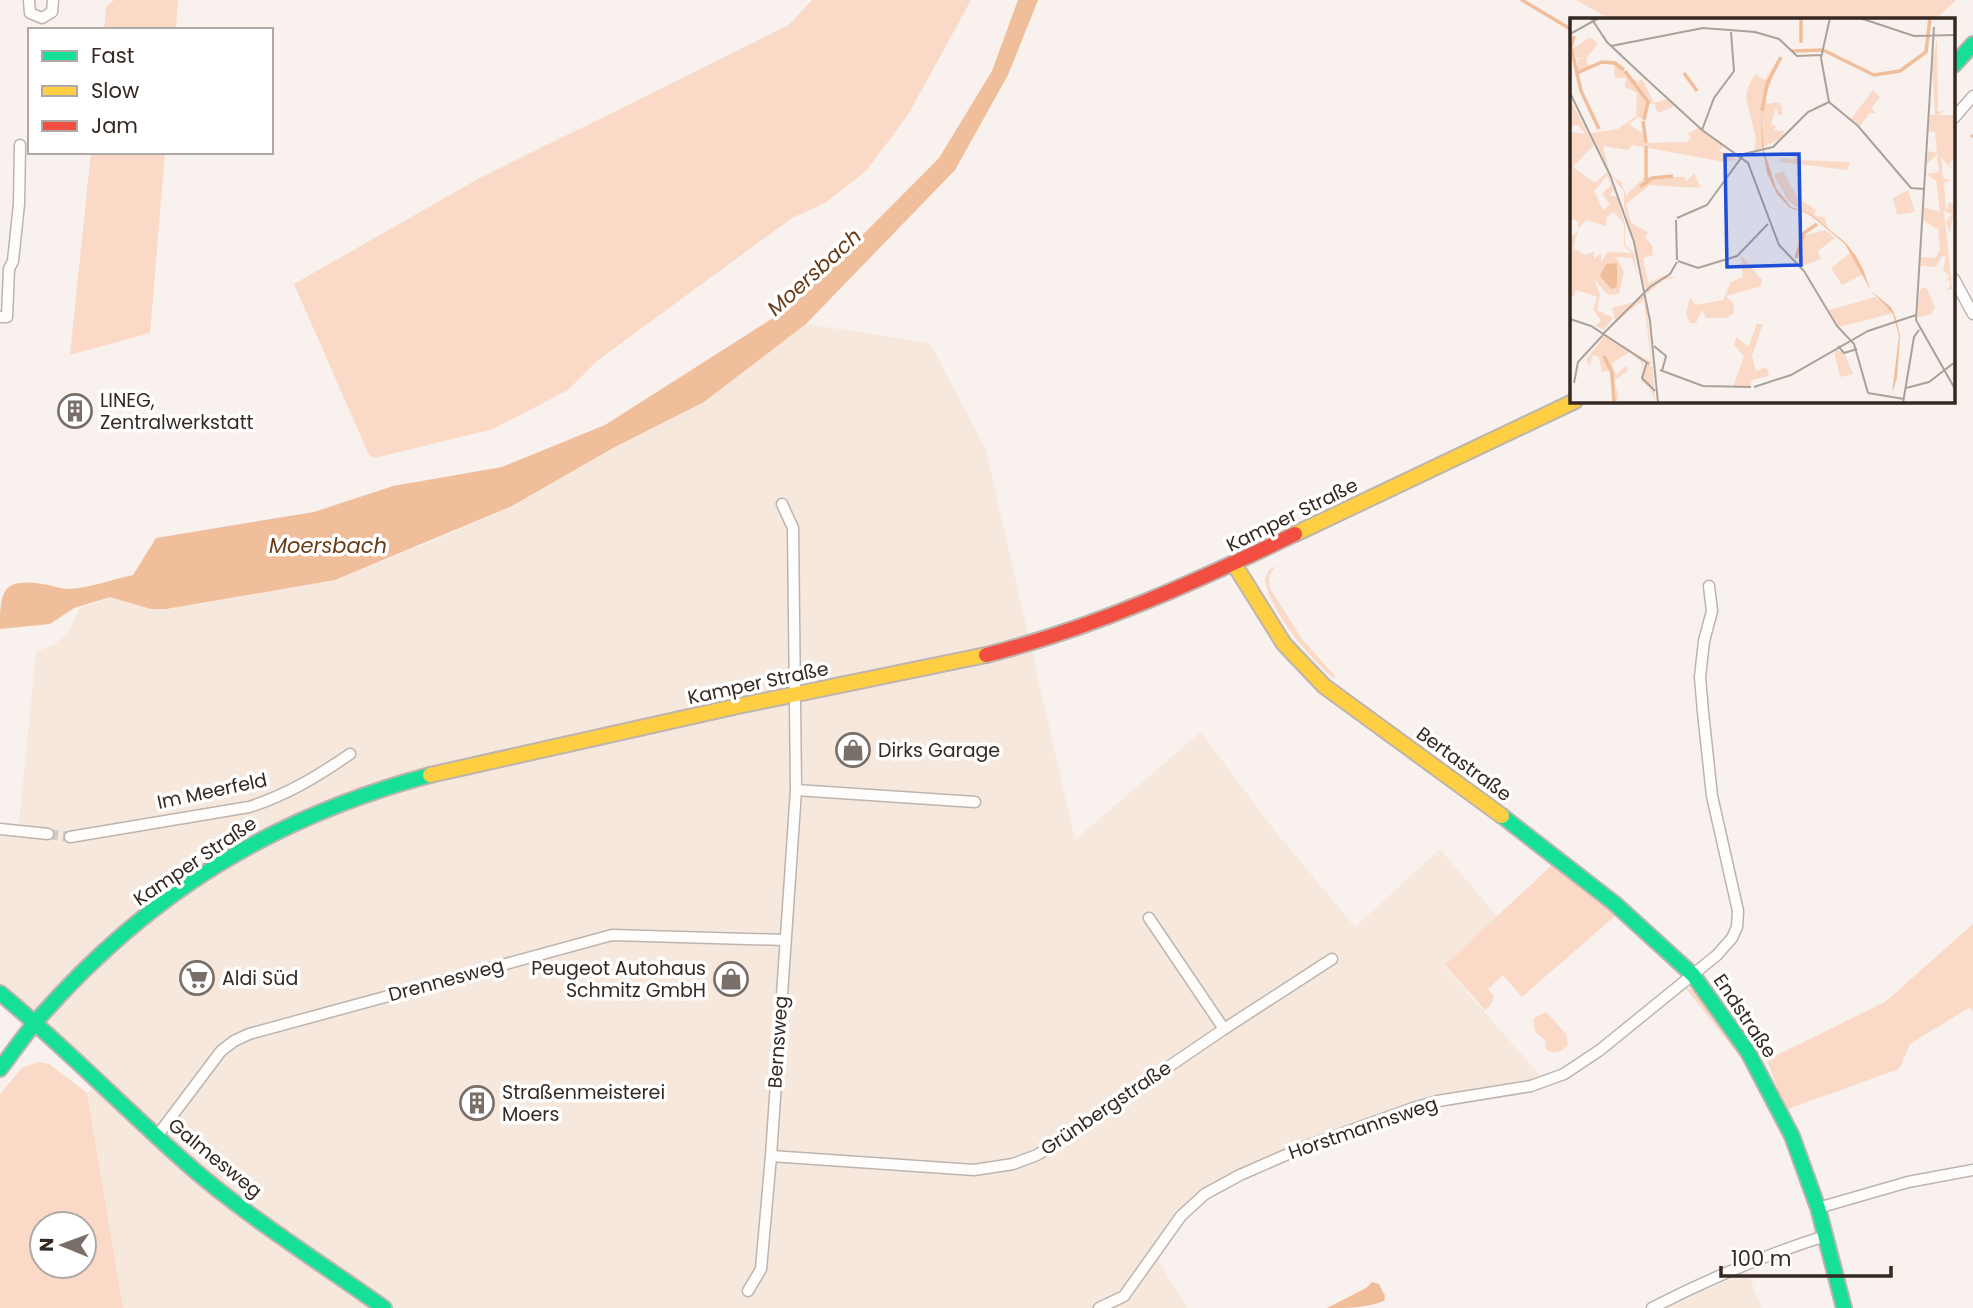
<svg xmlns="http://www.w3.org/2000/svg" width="1973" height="1308" font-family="Poppins,sans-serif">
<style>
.built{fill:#f7e8dd}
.green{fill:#fadac6;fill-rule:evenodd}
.water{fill:#f1be9b}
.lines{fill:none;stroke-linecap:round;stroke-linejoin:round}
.stream{stroke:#f1be9b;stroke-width:3.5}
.street-tunnel{stroke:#d1c9c4;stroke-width:10;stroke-dasharray:10 5;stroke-linecap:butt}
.street-casing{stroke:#bdb4ae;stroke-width:13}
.fast-casing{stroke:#bdb4ae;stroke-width:18}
.slow-casing{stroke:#bdb4ae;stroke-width:18}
.jam-casing{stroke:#bdb4ae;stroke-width:18}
.street{stroke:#fefdfc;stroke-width:10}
.fast{stroke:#16e098;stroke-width:14}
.slow{stroke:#ffcf43;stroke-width:14}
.jam{stroke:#f24e42;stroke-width:14}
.labels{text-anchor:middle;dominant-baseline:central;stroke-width:7;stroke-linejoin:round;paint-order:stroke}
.poi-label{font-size:19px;fill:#352921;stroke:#fff;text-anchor:start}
.street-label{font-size:19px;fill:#352921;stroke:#fff}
.water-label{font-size:21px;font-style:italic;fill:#683b17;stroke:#fff}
.inset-river{fill:none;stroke:#f1be9b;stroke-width:3.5}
.inset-road{fill:none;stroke:#aaa19b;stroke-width:2}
.view{fill:#1d4ed8;fill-opacity:0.15;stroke:#1d4ed8;stroke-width:3.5}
.inset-edge{fill:none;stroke:#352921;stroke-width:3.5}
</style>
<rect width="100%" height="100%" fill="#f8f1ed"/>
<g class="built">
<path d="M806 324 930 343 986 450 1075 840 1201 732 1275 831 1355 927 1440 849 1497 916 1444 966 1545 1081 1413 1108 1241 1175 1181 1216 1155 1255 1187 1308H123L87 1093 100 1080 0 989V833L18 834 36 652 55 644 70 630 79 609 110 596 151 609H165L335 580 423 545 512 506 613 448 704 402Z"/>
<path d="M1748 1272 1761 1308H1661Z"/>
</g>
<g class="green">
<path d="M114 0H178L176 30H104L106 7Z"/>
<path d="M812 0H971L908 115 866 171 825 203 792 218 669 308 598 360 568 390 493 429 375 458 369 455 294 284 478 179 789 25Z"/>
<path d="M1576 0H1956L1936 19H1610Z"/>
<path d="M91 152H165L150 333 70 355Z"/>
<path d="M1278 565C1269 572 1268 577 1270 588L1302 639 1335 676 1333 678C1309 658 1269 610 1265 579L1269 570Z"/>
<path d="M1552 865 1616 915 1522 997 1503 975 1488 989 1494 997 1490 1006 1485 1010 1445 965Z"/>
<path d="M1973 924V1012L1970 1007 1910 1044 1899 1069 1785 1110 1767 1060 1885 1002Z"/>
<path d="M1685 987C1705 991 1729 1035 1741 1052L1739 1053 1744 1062Z"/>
<path d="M1546 1012 1566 1034 1568 1045C1560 1052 1556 1055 1546 1050L1545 1040C1535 1033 1533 1030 1534 1018Z"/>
<path d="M38 1062 49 1064 87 1093 123 1308H0V1094L22 1068ZM42 1224H84V1266H42Z"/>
</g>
<g class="water">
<path d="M1018 0H1038L1008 75 955 170 806 324 704 402 613 448 512 506 335 580 166 609H151L110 597 74 608 50 624 0 629C0 588 3 577 48 585 54 586 62 589 69 589 90 588 113 579 133 575L156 538 314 512 393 486 502 467 605 425 792 306 939 158 992 71Z"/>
<path d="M1372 1282 1379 1284 1385 1296 1384 1301C1367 1308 1347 1308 1327 1308L1366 1288Z"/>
</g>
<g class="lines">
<g class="stream">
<path d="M1522 0 1572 30"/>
<path d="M1972 136H1973"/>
</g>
<path class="street-tunnel" d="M48 834 70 837"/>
<g class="street-casing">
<g id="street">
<path d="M29 0 30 13 42 18 52 12 53 0"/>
<path d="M1954 118 1973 96"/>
<path d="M1954 279 1973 314"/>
<path d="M0 317H7L9 269 13 261 19 204 20 145"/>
<path d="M796 790 975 802"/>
<path d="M0 829 48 834"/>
<path d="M70 837 249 807C287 795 318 776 350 754"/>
<path d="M1149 918 1224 1029"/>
<path d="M157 1136 221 1051 234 1041 249 1034 612 935 785 940"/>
<path d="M771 1156 974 1170 1013 1164 1037 1155 1064 1138 1224 1029 1332 959"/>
<path d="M1818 1208 1908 1182 1973 1170"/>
<path d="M748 1291 761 1269 771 1156 796 790 793 528 782 504"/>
<path d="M1099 1308 1124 1296 1181 1216 1205 1194 1240 1175 1304 1147 1413 1108 1438 1101 1531 1086 1564 1074 1600 1050 1717 955 1732 938 1737 927 1738 911 1712 796 1703 712 1700 677 1704 641 1712 611 1709 586"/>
<path d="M1652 1308C1708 1279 1765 1255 1825 1236"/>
</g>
</g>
<g class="fast-casing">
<g id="fast">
<path d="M1954 65 1973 44"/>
<path d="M1502 816 1614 903 1693 975 1748 1052 1792 1136 1818 1208 1844 1308"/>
<path d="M0 993C65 1047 123 1107 186 1163 246 1216 318 1261 384 1308"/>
<path d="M0 1069C13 1052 25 1034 39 1018 148 894 270 818 430 775"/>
</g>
</g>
<g class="slow-casing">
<g id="slow">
<path d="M1295 534 1575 401"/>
<path d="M1234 564 1284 644 1324 686 1502 816"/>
<path d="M430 775 738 706 986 655"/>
</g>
</g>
<g class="jam-casing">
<path id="jam" d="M986 655C1094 628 1195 582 1295 534"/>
</g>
<use href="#street" class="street"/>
<use href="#fast" class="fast"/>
<use href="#slow" class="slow"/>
<use href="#jam" class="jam"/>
</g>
<defs>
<g id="building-ring" transform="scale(1.75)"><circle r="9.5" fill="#fff" stroke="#796f68" stroke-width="1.5"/><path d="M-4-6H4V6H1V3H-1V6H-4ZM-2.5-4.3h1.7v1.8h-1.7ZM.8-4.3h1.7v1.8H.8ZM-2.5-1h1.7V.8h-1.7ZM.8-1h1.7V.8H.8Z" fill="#796f68"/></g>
<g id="shop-ring" transform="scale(1.75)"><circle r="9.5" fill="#fff" stroke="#796f68" stroke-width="1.5"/><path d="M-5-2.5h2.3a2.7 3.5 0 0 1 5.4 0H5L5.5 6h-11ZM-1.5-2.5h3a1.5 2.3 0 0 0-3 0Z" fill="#796f68"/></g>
<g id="supermarket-ring" transform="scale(1.75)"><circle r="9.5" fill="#fff" stroke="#796f68" stroke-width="1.5"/><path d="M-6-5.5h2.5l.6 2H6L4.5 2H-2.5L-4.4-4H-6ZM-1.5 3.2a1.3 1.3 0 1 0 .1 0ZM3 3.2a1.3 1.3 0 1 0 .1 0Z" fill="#796f68"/></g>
</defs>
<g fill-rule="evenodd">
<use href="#building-ring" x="75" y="411"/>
<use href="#shop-ring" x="853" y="750"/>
<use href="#supermarket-ring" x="197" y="978"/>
<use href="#shop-ring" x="731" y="979"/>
<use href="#building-ring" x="477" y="1103"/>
</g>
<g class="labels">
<g class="poi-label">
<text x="100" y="400">LINEG,<tspan x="100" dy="22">Zentralwerkstatt</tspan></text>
<text x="878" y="750">Dirks Garage</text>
<text x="706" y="968" text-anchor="end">Peugeot Autohaus<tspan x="706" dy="22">Schmitz GmbH</tspan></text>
<text x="222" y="978">Aldi Süd</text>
<text x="502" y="1092">Straßenmeisterei<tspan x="502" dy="22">Moers</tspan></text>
</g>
<g class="street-label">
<text transform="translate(1292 515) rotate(-26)">Kamper Straße</text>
<text transform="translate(758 683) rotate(-12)">Kamper Straße</text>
<text transform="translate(1464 764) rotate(36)">Bertastraße</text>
<text transform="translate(212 791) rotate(-12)">Im Meerfeld</text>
<text transform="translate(195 861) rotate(-34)">Kamper Straße</text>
<text transform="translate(446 980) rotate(-15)">Drennesweg</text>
<text transform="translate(1745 1016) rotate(56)">Endstraße</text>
<text transform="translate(778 1042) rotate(-86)">Bernsweg</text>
<text transform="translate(1106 1108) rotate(-34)">Grünbergstraße</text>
<text transform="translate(1363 1128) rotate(-19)">Horstmannsweg</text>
<text transform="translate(215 1158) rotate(39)">Galmesweg</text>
</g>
<g class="water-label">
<text transform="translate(814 272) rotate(-42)">Moersbach</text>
<text x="328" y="545">Moersbach</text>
</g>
</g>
<g transform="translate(1570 18)">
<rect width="385" height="385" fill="#f8f1ed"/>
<path d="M20 19 28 26 16 40 19 50 7 54V42L15 40H7L2 31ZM367 21 368 94 375 92 368 97H384L382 93 385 98V141L379 145 384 154 371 139 373 160 381 162 374 165 376 193 379 184 385 187 380 215 376 204 382 196 374 193 383 279 382 271 375 272 380 269 379 262 374 263 380 259 373 252 376 239 372 238 366 249 350 248 351 239 365 240 370 232 368 211 353 203 354 189 370 194 366 163 356 156 369 154 367 136 356 147 358 133 367 135 365 114 359 113 360 97H365L362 47ZM209 39 195 82 197 86 209 84 212 89V97H208L206 89 201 106 207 109 202 112 214 113 213 120 184 133 186 121 176 80 178 69 185 56 195 62ZM44 45 68 64 72 61 84 85 97 81 105 88 88 95 84 85 79 86 74 102 68 99 59 106 74 116 76 125 117 124 121 120 118 116 128 110 156 128 148 132 167 142 154 144 62 127 58 132 33 128 39 152 21 115 48 111 66 98 67 75 55 69 56 60H45ZM303 72 310 79 301 91 306 95H300L290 108 281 101ZM0 81 24 127 3 149 25 165 37 154 44 172 40 177 47 179 55 206V227L65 236V240L67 257 62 240 46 239 54 254 49 276 38 277 24 261 30 277 27 292 43 300 34 312 25 308 31 303 23 291 27 279 7 272 2 280 0 276V220L8 213 3 230 16 237 24 233V241L31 235V244L38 234 62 235 54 228V206L44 194 37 199 36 208 16 202 8 211V204L3 201 0 205V114L15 116 8 107 0 109ZM37 158 41 167 32 176 40 186 33 192 24 173ZM221 135 229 142 280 144 277 152 210 144 209 140 225 141ZM213 153 228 180 246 192 244 197 255 200 258 210 218 183 204 157ZM124 155 131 170 80 167 56 186 61 205 78 214 75 219 83 229 82 236H88L73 240 78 265 92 258 106 259 93 262 77 276 54 189V174L40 156 51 164 56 177 75 159H114L117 163ZM338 172 345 194 327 197 323 180ZM255 212 265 220 248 233 251 241 232 248 228 229 235 217ZM281 234 293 256 272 267 261 250ZM171 237 192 262 191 268 156 278 164 286 163 296 156 300H136L132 292 126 305H120L116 296 120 279 125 287 153 282 161 264 173 259ZM356 269 365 289 361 297 347 299 350 271ZM73 274 77 290 82 347 72 342 74 346 71 357 78 346 83 349 85 385 81 371 71 363 72 345 60 334 42 345 46 357 56 348 58 353 43 363 48 375 47 385H43L40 352 32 354 29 339 22 337 20 349 16 342 35 317 81 344 74 282 46 303 42 290 64 284ZM305 279 323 295 269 309 259 292ZM187 306H193L182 338 186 353 197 349 199 358 182 362 179 369H163L174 339 164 326 167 319 178 329ZM268 332 275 337 283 356 270 359 264 333Z" fill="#fadac6" fill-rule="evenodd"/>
<path d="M191 92 194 132 206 170 221 189 239 195 276 225 286 238 293 251 301 273 321 289 324 295 326 301 330 318 327 360 322 375 329 318 323 296 301 273 275 226 239 196 220 190 207 176 197 155 192 128ZM47 245V269L41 271 30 258 36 246Z" fill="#f1be9b"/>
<path class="inset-river" d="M4 18 1 29 11 73 29 111M231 25V0M253 32 304 57 330 53 356 34 360 0M222 33 252 32M55 53 78 84 74 102M7 55 32 44 45 45 54 52M114 55 127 73M192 93 197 66 211 39M73 103 76 125M76 128V162M70 169 82 160 103 158M226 240 234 215 247 206M34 338 42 355 44 385"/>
<path class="inset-road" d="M21 0 37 24 72 57 132 112 178 145 209 227 234 253 267 308 284 326 298 375M260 0 251 40 259 84 288 108 341 170 354 171M290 0 344 18 385 17M364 9 346 302 385 371M0 16 29 0M41 28 133 10 185 14 209 21 227 38 251 37M0 75 40 157 64 224 80 303 88 385M132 112 144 80 164 53 161 14M107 200 137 187 174 136 203 129 238 94 259 84M106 202 107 242M108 243 128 250 167 238 198 206M0 301 21 308 79 346M33 316 80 269 100 256 107 244M84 328 96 338 92 353M268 328 274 335 287 331M77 344 72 360 85 373M90 352 133 368 181 369M4 365 8 344 34 316M184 369 221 357 298 313 346 297M336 370 359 364 385 344M298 375 334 381M333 385 344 319 349 312"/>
<path class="view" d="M229 136 231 247 157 249 155 137Z"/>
<rect width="385" height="385" class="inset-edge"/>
</g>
<rect x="28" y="28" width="245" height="126" fill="#ffffff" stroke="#aea9a6" stroke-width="2"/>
<rect x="42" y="51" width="35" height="10" fill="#16e098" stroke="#aea9a6" stroke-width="2"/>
<text x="91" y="63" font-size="21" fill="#352921">Fast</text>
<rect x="42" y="86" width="35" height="10" fill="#ffcf43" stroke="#aea9a6" stroke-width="2"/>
<text x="91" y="98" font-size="21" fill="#352921">Slow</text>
<rect x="42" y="121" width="35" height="10" fill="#f24e42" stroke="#aea9a6" stroke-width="2"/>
<text x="91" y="133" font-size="21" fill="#352921">Jam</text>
<g transform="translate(63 1245) rotate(271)"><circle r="33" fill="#ffffff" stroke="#aea9a6" stroke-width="2"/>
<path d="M0-5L12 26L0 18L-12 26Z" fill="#796f68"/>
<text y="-10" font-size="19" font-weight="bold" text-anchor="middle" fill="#352921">N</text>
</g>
<path d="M1721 1266v10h170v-10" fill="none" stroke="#352921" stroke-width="3.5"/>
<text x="1731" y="1266" font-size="21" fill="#352921" stroke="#ffffff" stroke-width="5" paint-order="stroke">100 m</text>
</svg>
